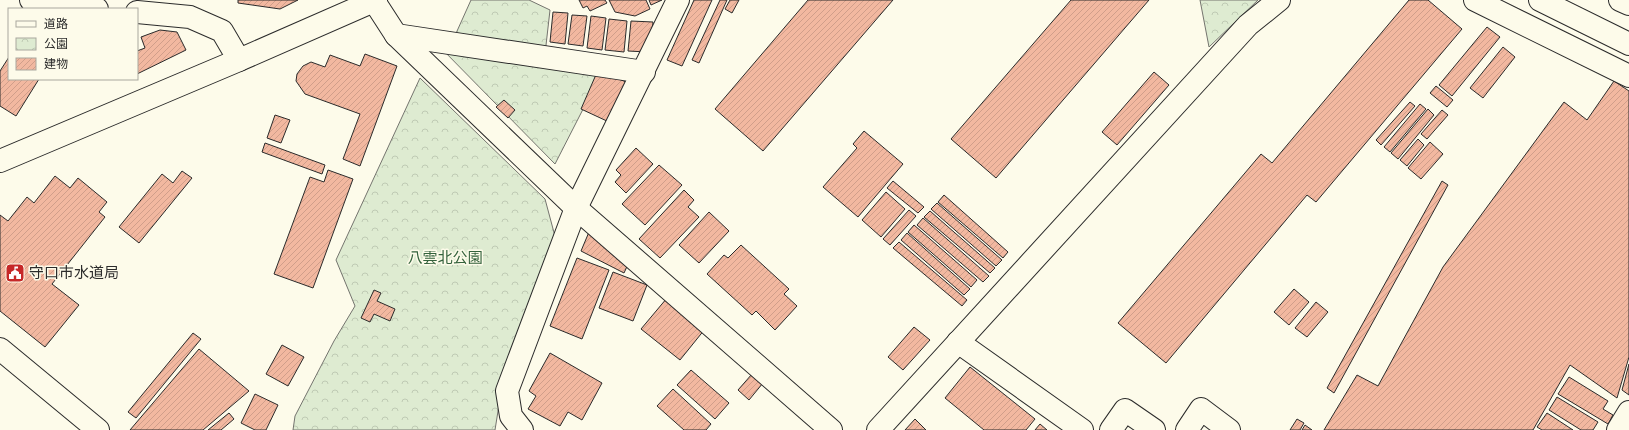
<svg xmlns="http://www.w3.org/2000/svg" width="1629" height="430" font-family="Jost,'Noto Sans JP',sans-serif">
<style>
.park{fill:url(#park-crowns);stroke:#74746e}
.building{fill:url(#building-hatch);stroke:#2b2b2b}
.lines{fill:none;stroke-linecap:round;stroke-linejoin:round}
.street-casing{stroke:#2b2b2b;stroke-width:24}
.secondary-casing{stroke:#2b2b2b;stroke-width:24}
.highway-casing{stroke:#2b2b2b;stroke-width:24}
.street{stroke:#fdfbea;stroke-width:22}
.secondary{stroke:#fdfbea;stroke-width:22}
.highway{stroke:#fdfbea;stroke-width:22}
.labels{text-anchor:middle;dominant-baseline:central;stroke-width:3;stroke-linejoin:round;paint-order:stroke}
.park-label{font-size:15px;fill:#34623c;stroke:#fdfbea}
.poi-label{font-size:15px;fill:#2b2b2b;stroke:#fdfbea;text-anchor:start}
</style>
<defs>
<pattern id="park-crowns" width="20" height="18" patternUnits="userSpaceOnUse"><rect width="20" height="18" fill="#deebd1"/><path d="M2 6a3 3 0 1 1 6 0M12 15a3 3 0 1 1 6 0" fill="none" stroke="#bfcab4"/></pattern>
<pattern id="building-hatch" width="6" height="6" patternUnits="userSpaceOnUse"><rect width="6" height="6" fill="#f2b8a0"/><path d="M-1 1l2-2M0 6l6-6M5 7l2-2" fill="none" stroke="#d09e8a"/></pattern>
</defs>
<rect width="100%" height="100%" fill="#fdfbea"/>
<g class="park">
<path d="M471 0H529L550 10 545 54 453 40Z"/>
<path d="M1200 0H1258L1209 47Z"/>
<path d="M438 45 600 76 555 164Z"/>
<path d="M420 78 545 199 556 240 502 386 495 430H293L295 416 334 341 355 306 336 260Z"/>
</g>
<g class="building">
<path d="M238 0H298L280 9 238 3Z"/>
<path d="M579 0H605L607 3 590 11 587 6 583 8Z"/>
<path d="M609 0H646L650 9 635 16 615 12Z"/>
<path d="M649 0H662L651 5Z"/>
<path d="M694 0H712L682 66 667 60Z"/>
<path d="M720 0H727L699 63 692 60Z"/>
<path d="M730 0H739L732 13 725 9Z"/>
<path d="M808 0H893L763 151 715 109Z"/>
<path d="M1071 0H1149L996 178 951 139Z"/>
<path d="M1409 0H1428L1462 29 1316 202 1307 195 1166 363 1118 323 1261 154 1272 163Z"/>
<path d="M553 12 568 13 565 44 550 42Z"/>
<path d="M572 15 587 16 583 46 568 44Z"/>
<path d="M591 16 606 18 602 50 587 48Z"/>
<path d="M609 19 627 21 624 52 605 50Z"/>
<path d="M631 21 653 22 651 43 647 52 628 51Z"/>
<path d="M1487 27 1500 37 1452 96 1439 85Z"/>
<path d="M160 30 177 32 186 50 137 74V51L145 48 141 37Z"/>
<path d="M1503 47 1515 57 1483 98 1470 88Z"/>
<path d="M365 54 397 66 360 166 343 159 360 114 305 94 296 81 297 74 303 66 311 62 325 67 330 55 360 66Z"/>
<path d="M9 57V79H39L16 116 0 106V71Z"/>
<path d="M598 70 626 82 609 122 581 109Z"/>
<path d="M1154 72 1169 85 1117 145 1102 132Z"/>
<path d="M1614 81 1629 91V357L1617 398 1570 365 1533 430H1324L1357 375 1378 386 1443 267 1564 102 1587 120Z"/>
<path d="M1436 86 1453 100 1447 107 1430 93Z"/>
<path d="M504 100 515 110 508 118 496 107Z"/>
<path d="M1410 102 1415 106 1381 145 1376 140Z"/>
<path d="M1420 104 1426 109 1390 152 1384 147Z"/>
<path d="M1428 109 1434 115 1398 159 1391 153Z"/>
<path d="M1442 110 1448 115 1427 139 1421 134Z"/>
<path d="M275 115 290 120 281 143 267 138Z"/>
<path d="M864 131 903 164 858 217 823 187 857 148 853 144Z"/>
<path d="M1418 139 1424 145 1407 166 1400 160Z"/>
<path d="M1430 142 1443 154 1421 179 1408 168Z"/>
<path d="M265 143 325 165 322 174 262 152Z"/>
<path d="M636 148 653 164 626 193 615 182 621 175 616 170Z"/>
<path d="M659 165 682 185 645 225 622 204Z"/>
<path d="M328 170 353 179 313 288 274 274 310 177 324 182Z"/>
<path d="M182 171 192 178 139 243 119 227 162 174 173 183Z"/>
<path d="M55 176 70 188 78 178 107 202 99 212 105 217 52 284 79 305 45 347 0 311V215L8 221 27 197 34 203Z"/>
<path d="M893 181 924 207 918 213 887 188Z"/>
<path d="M1442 181 1448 185 1334 393 1327 388Z"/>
<path d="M684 190 694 200 688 207 699 217 660 258 639 239Z"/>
<path d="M886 192 905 209 881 237 862 220Z"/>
<path d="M944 195 1008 252 1003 258 938 202Z"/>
<path d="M937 203 1002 260 996 266 931 209Z"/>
<path d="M909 210 916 216 890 245 883 239Z"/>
<path d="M930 211 995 268 990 273 924 217Z"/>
<path d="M709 212 729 231 699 263 679 245Z"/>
<path d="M923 218 989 276 983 282 917 225Z"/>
<path d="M914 225 977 280 971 287 908 232Z"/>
<path d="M589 232 630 260 624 273 581 251Z"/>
<path d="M907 233 970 289 964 295 901 240Z"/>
<path d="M899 242 967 300 962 306 893 248Z"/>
<path d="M741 245 789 289 784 294 797 306 775 330 756 311 752 315 707 274 724 255 728 258Z"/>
<path d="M577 258 609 270 582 339 550 326Z"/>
<path d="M613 272 647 285 633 321 599 308Z"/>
<path d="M1294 289 1309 302 1289 325 1274 312Z"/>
<path d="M374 290 381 293 377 301 395 309 390 321 374 314 370 322 361 318Z"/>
<path d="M667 298 705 329 680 360 641 329Z"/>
<path d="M1316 302 1328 312 1307 337 1295 328Z"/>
<path d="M914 327 930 340 903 370 888 357Z"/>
<path d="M193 333 201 339 136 418 128 412Z"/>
<path d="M282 345 304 357 288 386 266 374Z"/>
<path d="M199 349 249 391 203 430H130Z"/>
<path d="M550 353 602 383 582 420 568 412 560 426 528 409 536 396 529 391Z"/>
<path d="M1629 364V395L1622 390Z"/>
<path d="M970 367 1035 419 1026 430H984L945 398Z"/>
<path d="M691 370 729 403 715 419 677 385Z"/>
<path d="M752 374 763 383 749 400 738 390Z"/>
<path d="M1569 377 1608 401 1603 409 1613 415 1608 424 1558 394Z"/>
<path d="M673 389 711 424 706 430H684L657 406Z"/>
<path d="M255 394 278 405 266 430H255L241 423Z"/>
<path d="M1557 397 1598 422 1593 430H1581L1549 410Z"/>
<path d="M229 413 234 419 221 430H208Z"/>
<path d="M1547 413 1573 430H1542L1537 427Z"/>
<path d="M915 419 926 430H905Z"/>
<path d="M1297 419 1304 423 1300 430H1290Z"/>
<path d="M1040 424 1047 430H1035Z"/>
<path d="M1305 425 1312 430H1302Z"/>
</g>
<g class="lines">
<g class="street-casing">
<g id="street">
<path d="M1475 0 1629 76"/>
<path d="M374 1 396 35 576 208 831 430"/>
<path d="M396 35 644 72"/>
<path d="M0 161 239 60"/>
<path d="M958 342 1082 430"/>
<path d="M0 349 98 430"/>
<path d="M522 430 511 416 507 391 576 208 678 0"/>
<path d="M878 430 1248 25 1279 0"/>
<path d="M1111 430 1125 410 1154 430"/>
<path d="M1187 430 1201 409 1229 430"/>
<path d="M1618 430 1629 412"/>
</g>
</g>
<g class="secondary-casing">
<g id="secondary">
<path d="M31 0 36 2 97 9"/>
<path d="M137 12 190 17 222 31 239 60 376 0"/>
</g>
</g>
<g class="highway-casing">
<g id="highway">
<path d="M1540 0 1629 44"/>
<path d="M1620 0 1629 4"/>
</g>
</g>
<use href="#street" class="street"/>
<use href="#secondary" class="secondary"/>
<use href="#highway" class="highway"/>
</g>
<defs>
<g id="civic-square" transform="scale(1)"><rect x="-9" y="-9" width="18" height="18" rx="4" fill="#c62828" stroke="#fdfbea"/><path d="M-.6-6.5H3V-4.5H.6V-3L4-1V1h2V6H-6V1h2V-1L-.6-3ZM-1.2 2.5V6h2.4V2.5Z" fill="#fff"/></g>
</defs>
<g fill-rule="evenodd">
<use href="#civic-square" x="15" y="273"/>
</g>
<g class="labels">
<g class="park-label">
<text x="445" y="258">八雲北公園</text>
</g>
<g class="poi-label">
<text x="29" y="273">守口市水道局</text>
</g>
</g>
<rect x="8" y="8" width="130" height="72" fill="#fdfbea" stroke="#a9a89e"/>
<rect x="16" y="21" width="20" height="6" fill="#fdfbea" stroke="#a9a89e"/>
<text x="44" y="28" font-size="12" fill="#2b2b2b">道路</text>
<rect x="16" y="38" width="20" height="12" fill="url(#park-crowns)" stroke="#a9a89e"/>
<text x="44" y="48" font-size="12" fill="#2b2b2b">公園</text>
<rect x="16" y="58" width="20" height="12" fill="url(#building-hatch)" stroke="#a9a89e"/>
<text x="44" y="68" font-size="12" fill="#2b2b2b">建物</text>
</svg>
